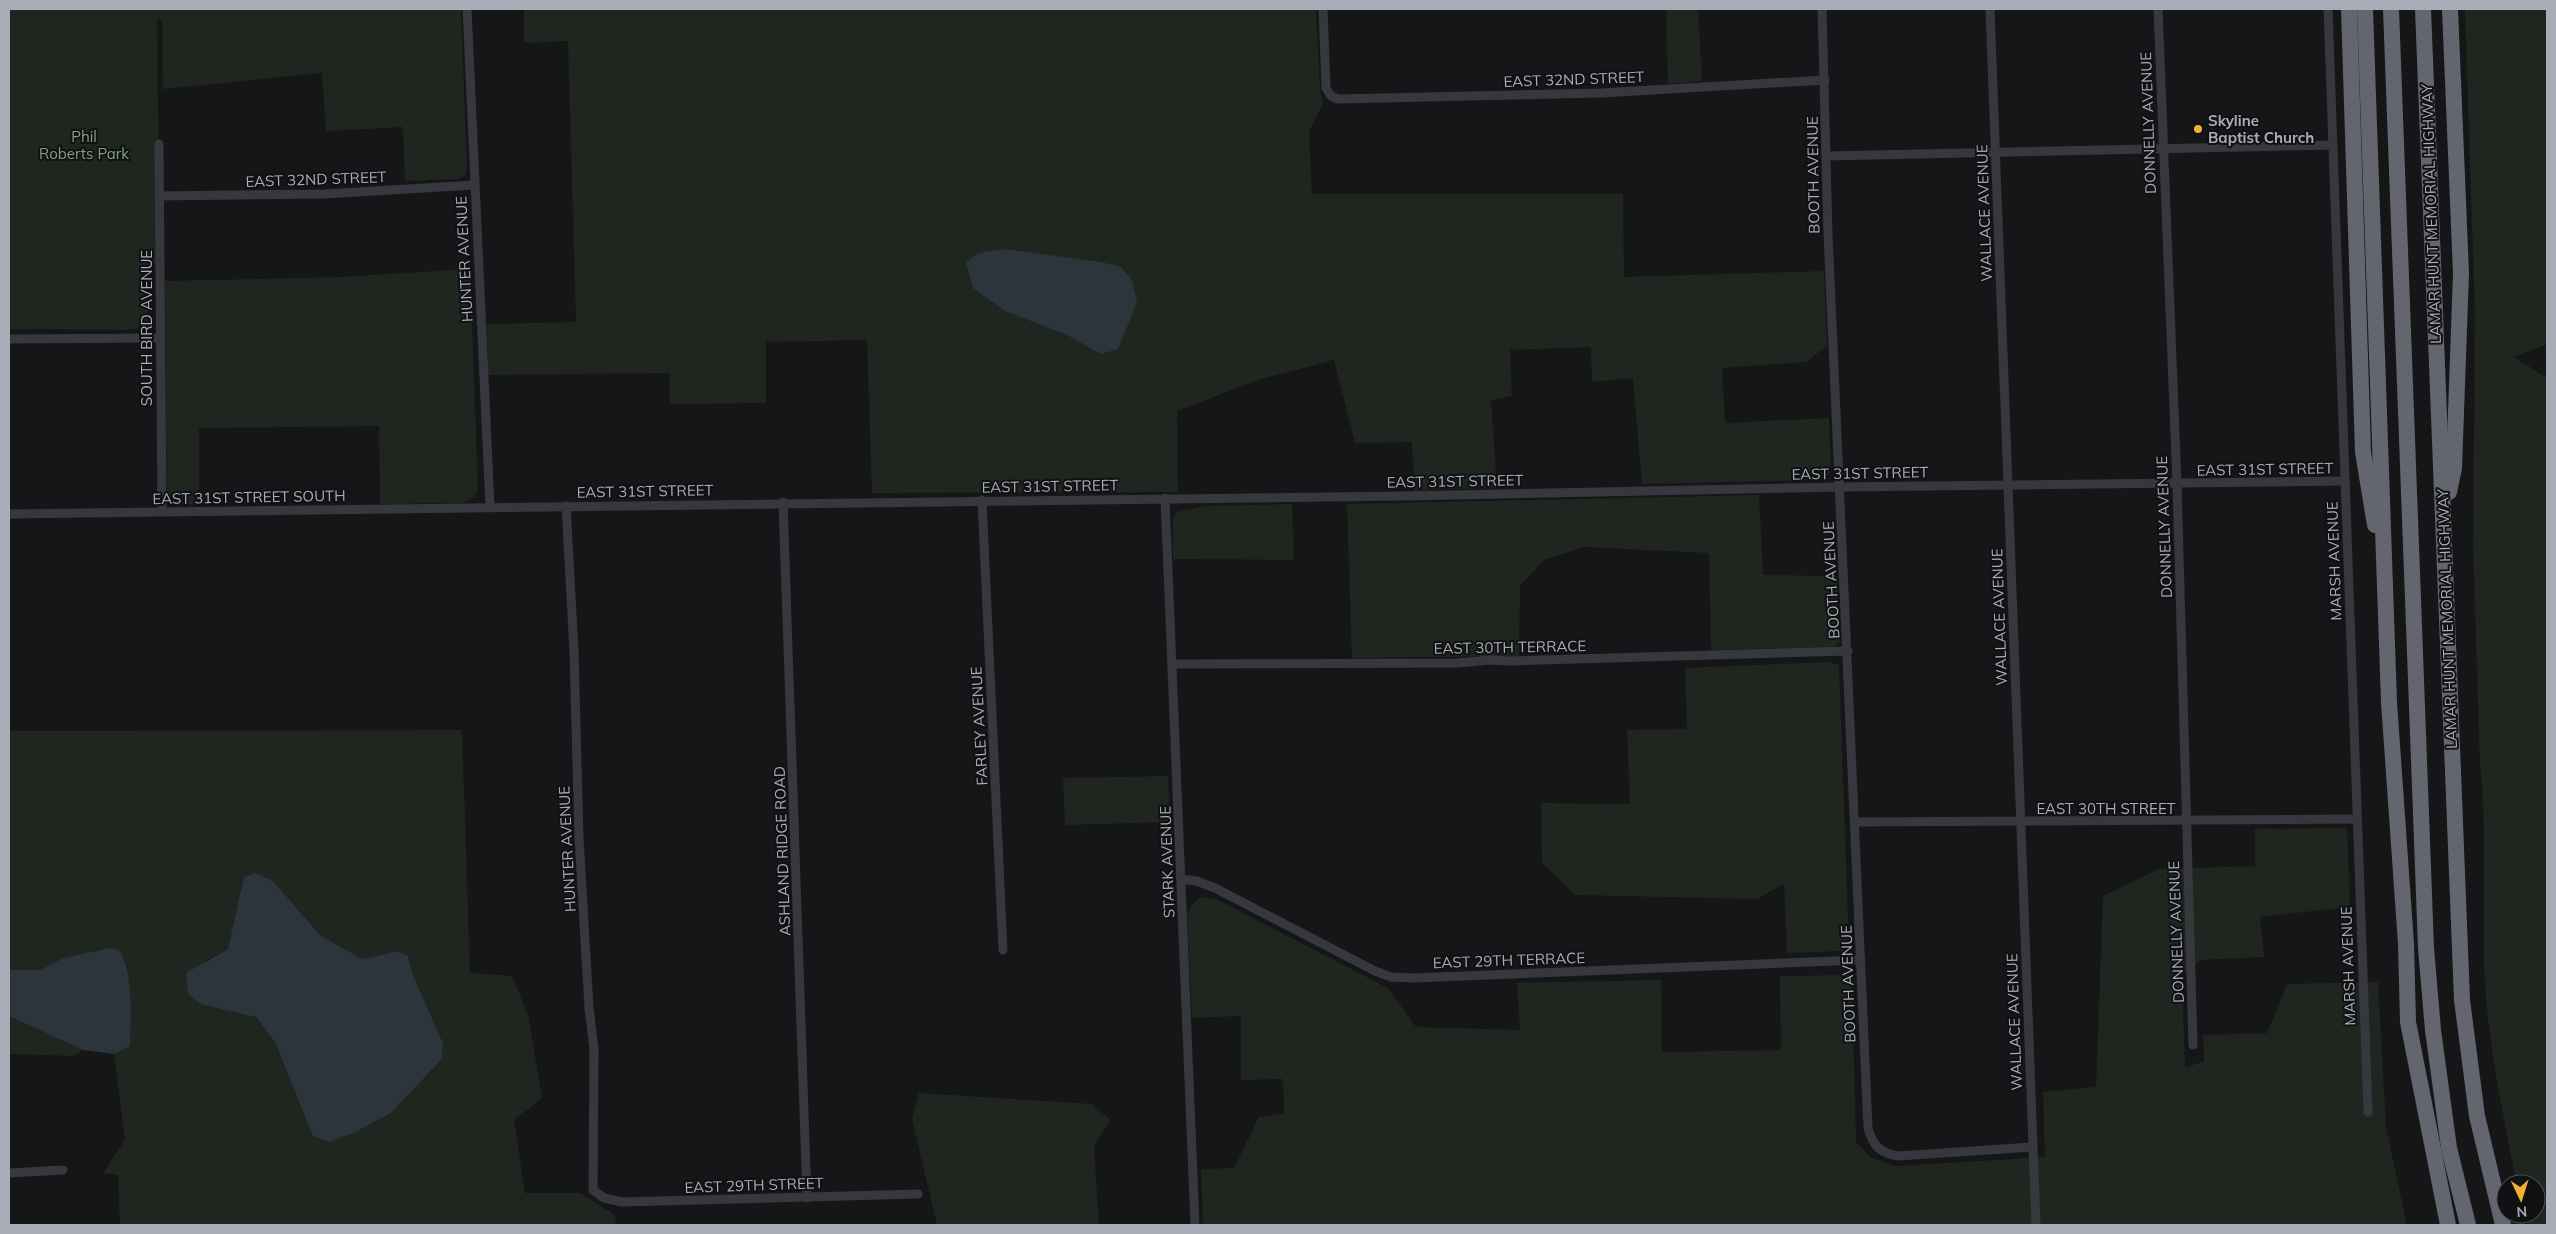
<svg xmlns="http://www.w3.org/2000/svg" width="2556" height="1234" font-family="Mulish,sans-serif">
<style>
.green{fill:#1e261f;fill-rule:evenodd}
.water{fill:#2c353c}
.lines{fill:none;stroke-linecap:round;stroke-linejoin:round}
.street{stroke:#37383d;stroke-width:9}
.highway{stroke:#63666e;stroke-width:16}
.poi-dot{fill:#f2b134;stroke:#111113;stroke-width:2}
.labels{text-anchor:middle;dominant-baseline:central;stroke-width:4;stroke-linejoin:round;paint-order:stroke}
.street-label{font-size:15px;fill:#a8adb8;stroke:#111113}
.poi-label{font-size:15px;font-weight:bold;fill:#a8adb8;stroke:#111113;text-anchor:start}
.park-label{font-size:15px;fill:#7fa381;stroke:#111113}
</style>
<rect width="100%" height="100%" fill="#161618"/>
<g class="green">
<path d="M9 9H461L467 169 465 176 457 179 405 181 403 127 326 131 322 73 163 89 162 21 157 18 160 266 148 265V319L144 327 126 330 9 329Z"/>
<path d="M524 9H1316L1320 87 1323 103 1309 132 1312 194H1623L1624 277 1824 271 1827 346 1806 362 1722 368 1725 423 1829 418 1831 470 1828 476 1818 480 1642 484 1633 378 1592 382 1591 347 1510 350 1512 396 1491 400 1497 488 1414 490 1412 442 1355 443 1334 360 1258 380 1177 411 1178 492 872 493 867 340 766 342V403L670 404 669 373 488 375 487 324 576 322 568 41 524 43Z"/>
<path d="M1666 9H1698L1702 81 1668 84Z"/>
<path d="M2465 9H2547V347L2545 345 2514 357 2547 378V1225H2528L2525 1214H2536V1184H2517L2515 1176C2503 1112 2489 1049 2485 984 2481 910 2488 836 2480 763L2473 547 2475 313Z"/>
<path d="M470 269 478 490 473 498 463 503 380 504 379 426 199 428V505L173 504 167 498 165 281 341 277Z"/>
<path d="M1759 495 1763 575 1837 576 1840 642 1834 647 1711 650 1709 553 1584 547 1544 560 1520 586 1519 656 1352 658 1347 504Z"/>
<path d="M1292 504 1294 560 1173 559V518L1177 512 1205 506Z"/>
<path d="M1829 662 1839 665 1849 945 1842 951 1787 953 1784 884 1757 899 1575 895 1542 863 1541 803 1630 804 1627 730 1687 729 1685 668Z"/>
<path d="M462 730 470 973 512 976 528 1015 542 1098 514 1120 525 1193H580L615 1215 616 1225H120L118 1175 103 1173 125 1140 114 1054 130 1045 63 958 40 970H9V731ZM273 881 320 935 362 959 398 951 408 956 413 975 443 1043 442 1059 391 1113 356 1132 314 1136 275 1042 256 1017 230 1009 205 961 228 949Z"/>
<path d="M1168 776 1170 822 1065 825 1063 778Z"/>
<path d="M2347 828 2350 907 2260 917 2264 957 2201 960 2182 975 2185 1068 2204 1061 2203 1035 2267 1033 2287 984 2378 982 2386 1127 2407 1225H1203L1201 1169 1234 1168 1259 1117 1284 1113 1283 1079 1241 1080V1016L1192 1018 1187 915 1192 905 1200 897 1218 900 1388 988 1416 1027 1520 1030 1517 983 1661 980 1662 1052 1781 1050 1780 976 1852 975 1856 1142 1871 1158 1895 1166 2045 1157 2043 1092 2096 1087 2103 896 2159 869 2255 866V829Z"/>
<path d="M9 1016 83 1050 74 1056 9 1054Z"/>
<path d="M919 1093 1092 1104 1110 1120 1094 1146 1099 1225H937L912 1119Z"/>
</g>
<g class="water">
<path d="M1004 249 1101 262 1121 267 1132 280 1137 302 1118 349 1101 354 1067 335 1005 311 973 288 966 263 978 253Z"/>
<path d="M255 873 273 881 320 935 362 959 398 951 408 956 413 975 443 1043 442 1059 391 1113 356 1132 329 1142 313 1136 275 1042 256 1017 200 1004 188 994 186 973 228 949 244 877Z"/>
<path d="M110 948 118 949C135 972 130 1018 130 1046L114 1054 83 1050 9 1016V970H40L63 958Z"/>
</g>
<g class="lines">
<g class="street">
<path d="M467 9 490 507"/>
<path d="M1323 9 1326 88 1331 96 1338 99 1601 93 1825 80"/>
<path d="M1822 9 1828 234 1868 1128C1873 1146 1880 1153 1898 1156L2032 1147"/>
<path d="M1990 9 2036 1225"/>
<path d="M2158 9 2177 484 2193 1045"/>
<path d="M2328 9 2368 1112"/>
<path d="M159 144 162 512"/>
<path d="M1827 156 2333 145"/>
<path d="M159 196 324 194 474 185"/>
<path d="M9 339 160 338"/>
<path d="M1165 498 1195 1225"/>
<path d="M982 500 1003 950"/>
<path d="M783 502 807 1198"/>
<path d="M566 506 574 651 579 838 589 1008 594 1049 593 1190 604 1198 622 1202 918 1194"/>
<path d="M9 514 1405 496 1840 487 2345 481"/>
<path d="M1172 664 1457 663 1491 660 1509 661 1848 651"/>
<path d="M1855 822 2357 819"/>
<path d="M1181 879 1197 881 1215 888 1375 971 1391 977 1414 978 1861 960"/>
<path d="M9 1173 63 1170"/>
</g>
<g class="highway">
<path d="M2349 9 2363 452 2375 525"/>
<path d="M2365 9 2389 702 2406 944 2408 1022 2448 1225"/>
<path d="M2391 9 2426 948 2433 1030 2449 1148 2468 1225"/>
<path d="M2423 9 2462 1000 2477 1116 2503 1225"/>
<path d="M2449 492 2454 468 2461 273 2450 9"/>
</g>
</g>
<circle class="poi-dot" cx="2198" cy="129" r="5"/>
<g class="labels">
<g class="street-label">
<text transform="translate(1574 79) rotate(-2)">EAST 32ND STREET</text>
<text transform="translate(2148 123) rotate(-92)">DONNELLY AVENUE</text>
<text transform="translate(1813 175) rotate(-91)">BOOTH AVENUE</text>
<text transform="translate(316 179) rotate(-2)">EAST 32ND STREET</text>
<text transform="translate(1984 213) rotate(-92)">WALLACE AVENUE</text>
<text transform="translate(2431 214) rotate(-92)">LAMAR HUNT MEMORIAL HIGHWAY</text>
<text transform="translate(464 259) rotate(-93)">HUNTER AVENUE</text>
<text transform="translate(146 328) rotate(-90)">SOUTH BIRD AVENUE</text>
<text transform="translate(2265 469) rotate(-1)">EAST 31ST STREET</text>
<text transform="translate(1860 473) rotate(-1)">EAST 31ST STREET</text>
<text transform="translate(1455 481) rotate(-1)">EAST 31ST STREET</text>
<text transform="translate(1050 486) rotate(-1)">EAST 31ST STREET</text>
<text transform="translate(645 491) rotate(-1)">EAST 31ST STREET</text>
<text transform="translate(249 497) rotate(-1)">EAST 31ST STREET SOUTH</text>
<text transform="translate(2164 527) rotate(-92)">DONNELLY AVENUE</text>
<text transform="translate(2334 561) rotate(-92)">MARSH AVENUE</text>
<text transform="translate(1831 580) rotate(-93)">BOOTH AVENUE</text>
<text transform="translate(1999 617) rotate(-92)">WALLACE AVENUE</text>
<text transform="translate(2447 619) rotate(-92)">LAMAR HUNT MEMORIAL HIGHWAY</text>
<text transform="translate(1510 647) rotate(-1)">EAST 30TH TERRACE</text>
<text transform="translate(979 726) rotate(-93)">FARLEY AVENUE</text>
<text x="2106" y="808">EAST 30TH STREET</text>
<text transform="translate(567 849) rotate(-93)">HUNTER AVENUE</text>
<text transform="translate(782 851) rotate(-92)">ASHLAND RIDGE ROAD</text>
<text transform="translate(1167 862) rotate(-92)">STARK AVENUE</text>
<text transform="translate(2176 932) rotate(-92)">DONNELLY AVENUE</text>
<text transform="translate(1509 960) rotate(-2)">EAST 29TH TERRACE</text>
<text transform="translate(2348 966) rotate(-92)">MARSH AVENUE</text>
<text transform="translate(1848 984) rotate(-92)">BOOTH AVENUE</text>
<text transform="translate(2014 1022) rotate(-92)">WALLACE AVENUE</text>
<text transform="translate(754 1185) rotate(-2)">EAST 29TH STREET</text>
</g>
<g class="poi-label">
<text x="2208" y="120">Skyline<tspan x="2208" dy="17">Baptist Church</tspan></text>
</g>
<g class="park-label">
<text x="84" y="136">Phil<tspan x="84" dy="17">Roberts Park</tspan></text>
</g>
</g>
<rect width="2556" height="1234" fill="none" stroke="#a8adb8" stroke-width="20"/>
<g transform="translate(2521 1199) rotate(176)"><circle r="24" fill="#111113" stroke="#4d4f55"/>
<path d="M0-4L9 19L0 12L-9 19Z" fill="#f2b134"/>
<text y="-8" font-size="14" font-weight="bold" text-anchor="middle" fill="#a8adb8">N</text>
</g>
</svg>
